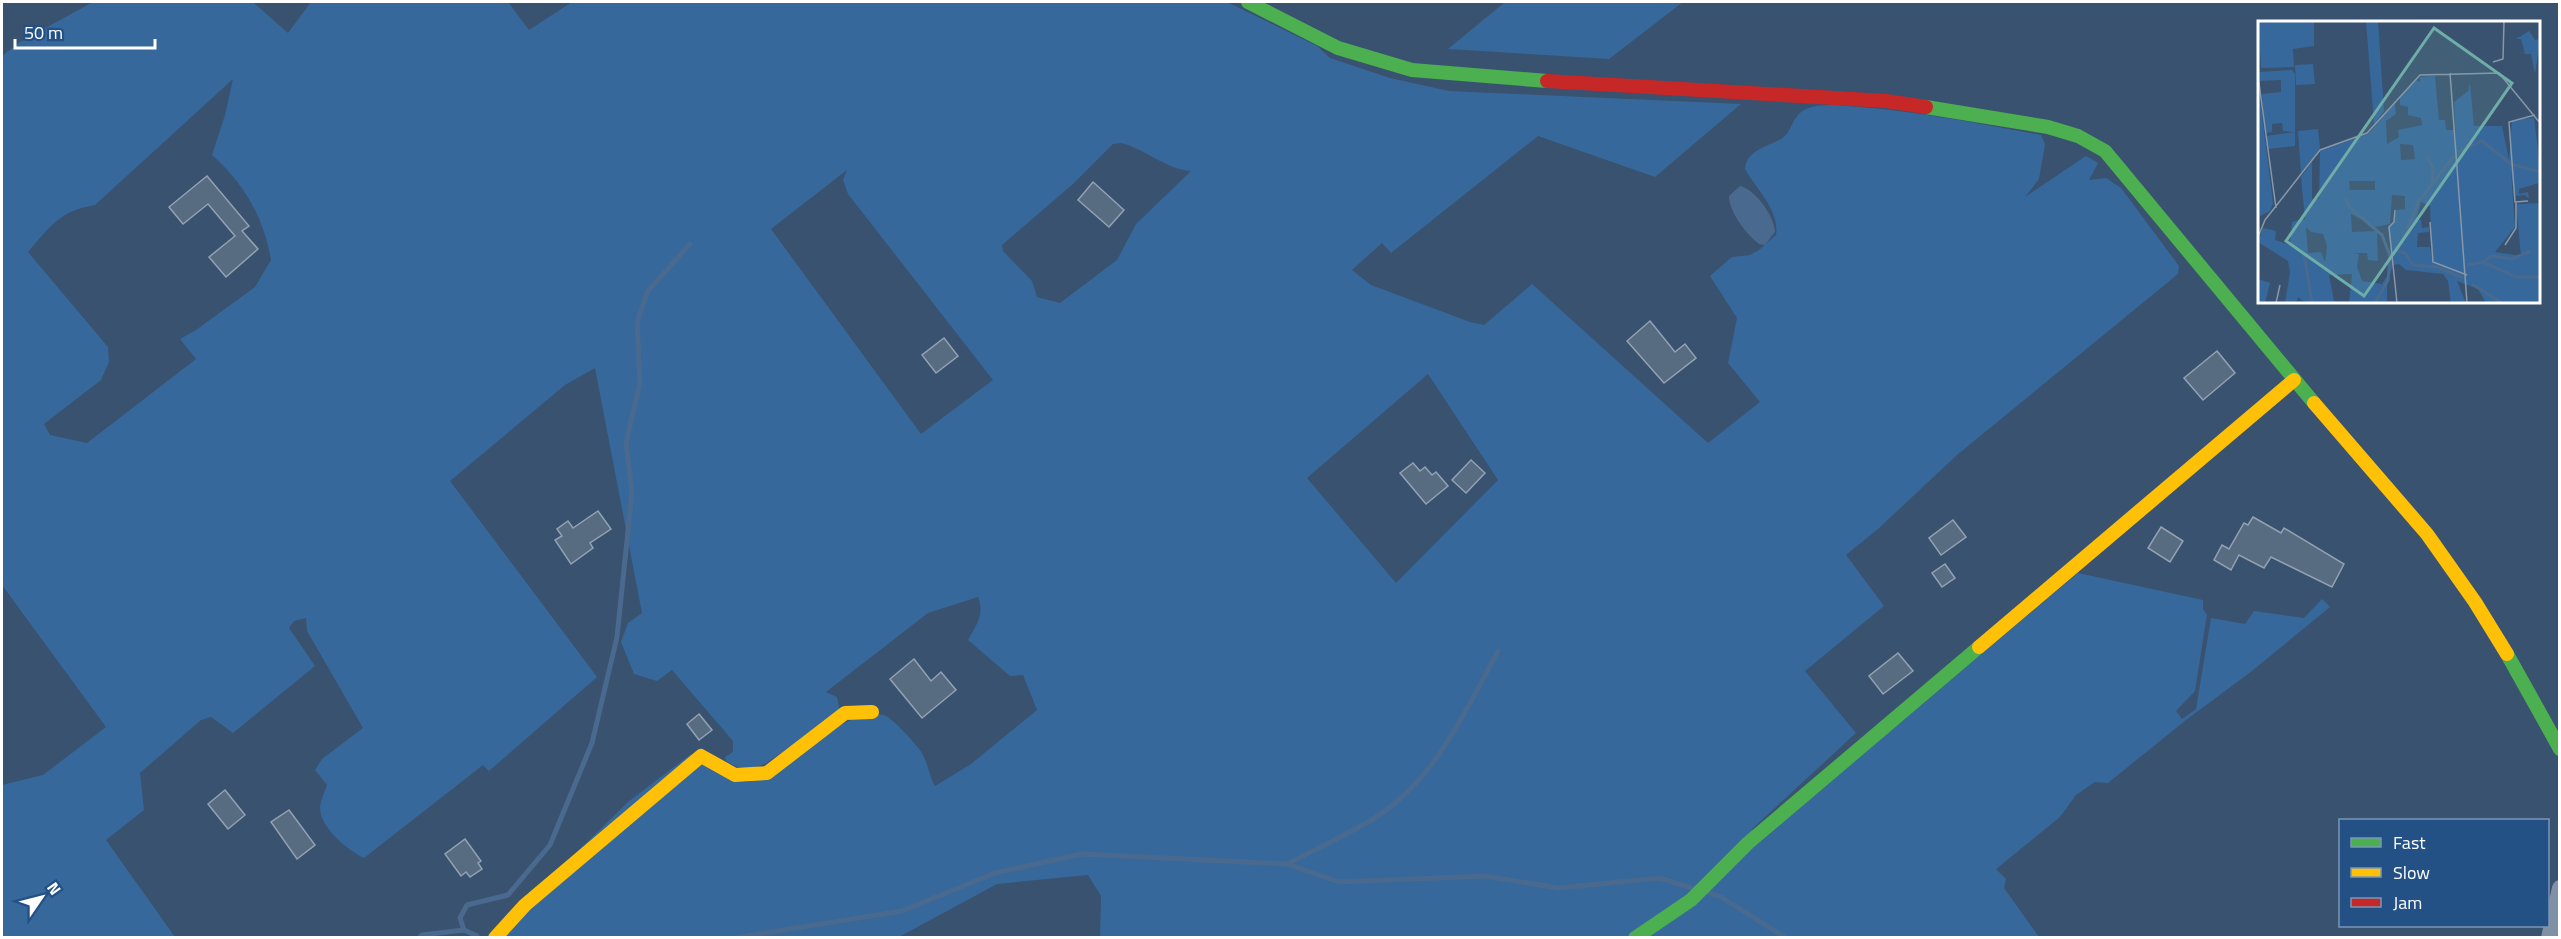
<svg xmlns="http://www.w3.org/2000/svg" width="2561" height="939" font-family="'Titillium Web',sans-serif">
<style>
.green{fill:#37689b;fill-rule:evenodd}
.water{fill:#496a8e}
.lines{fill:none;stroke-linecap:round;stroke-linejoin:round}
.stream{stroke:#496a8e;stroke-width:5}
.building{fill:#576b81;stroke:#93a2b3;stroke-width:1.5}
.street{stroke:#8091a5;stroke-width:16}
.fast{stroke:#4caf50;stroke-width:14}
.slow{stroke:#ffc107;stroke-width:14}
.jam{stroke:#c62828;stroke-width:14}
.inset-river{fill:none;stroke:#496a8e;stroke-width:3}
.inset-road{fill:none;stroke:#8897a9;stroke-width:1.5}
.view{fill:#6fada8;fill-opacity:0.15;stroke:#6fada8;stroke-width:3}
.inset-edge{fill:none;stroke:#fff;stroke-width:3}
</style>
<rect width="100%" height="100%" fill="#39526f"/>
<g class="green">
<path d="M93 2H253L288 33 311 2H508L529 30 572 2H1227L1317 46 1330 58 1390 78 1449 91 1741 104 1655 177 1538 136 1391 253 1382 243 1352 270 1371 285 1470 322 1484 325 1532 284 1708 443 1760 402 1728 363 1737 318 1710 276 1732 257 1750 255 1759 250 1776 235C1780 211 1757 190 1745 169 1746 151 1766 147 1781 139 1792 133 1792 115 1806 109 1823 102 1843 106 1860 107 1921 112 1981 124 2041 135L2045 144 2039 179 2025 197 2086 156 2098 163 2089 180 2106 178 2121 188 2179 266 2178 274 1957 455 1878 529 1846 555 1884 606 1805 671 1856 733 1752 829 1760 841 2078 573 2203 600V609L2207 615 2195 691 2176 711 2182 719 2196 709 2211 618 2245 624 2254 611 2304 618 2322 599 2330 607 2252 671 2186 720 2108 783 2095 782 2076 795 2060 817 1996 869 2006 879 2004 888 2039 937H1100L1101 896 1088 875 997 884 899 937H493L544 884 628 802 691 754C704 762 729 782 744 782 782 782 822 722 868 715 874 714 881 714 886 716 895 721 913 741 919 749 928 760 928 774 935 786L971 764 1037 710 1023 675 1010 676 968 640C976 626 985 614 978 597L928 613 826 692 837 697 840 712 765 764C750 769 740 770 726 761L725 757 733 752V741L672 670 657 681 634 674 621 642 628 623 642 613 595 368 565 385 450 481 597 677 489 771 483 765 364 858C349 851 320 828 320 808 320 801 325 791 327 785L315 770 322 759 363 728 307 631 306 618 294 621 289 628 315 666 233 733 211 717 201 720 140 773 144 810 106 840 175 937H2V785L43 775 106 727 2 585V56L20 42ZM233 79 225 115 212 155C244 183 264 218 271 260L255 287 196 330 180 339 196 359 87 443 50 435 44 424 101 380 109 362 108 347 28 252C51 226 59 211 95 205ZM1121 143C1146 149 1165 169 1191 171L1136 224 1117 260 1060 303 1037 297 1032 281 1003 251 1002 245 1073 184 1113 144ZM847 170 843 180 848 194 993 380 921 434 771 229ZM1428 374 1498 480 1396 583 1307 478Z"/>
<path d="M1505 2H1683L1609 59 1448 49Z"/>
</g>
<path class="water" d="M1740 186C1756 190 1774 216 1775 232L1765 245 1759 244C1746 234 1729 212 1729 196Z"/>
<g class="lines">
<g class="stream">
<path d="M1287 864C1315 849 1345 836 1373 819 1434 782 1465 712 1498 651"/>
<path d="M1707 892 1721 897 1786 938"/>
<path d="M464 930 460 918 467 905 508 895 550 845 592 743 617 637 632 492 626 443 640 383 637 323 647 292 690 244"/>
<path d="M419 938 422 935 464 930 477 936"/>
<path d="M734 938 902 911 995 873 1082 854 1287 864 1339 882 1484 876 1559 888 1660 878 1695 889"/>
</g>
</g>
<g class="building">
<path d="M207 176 249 226 242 231 258 249 226 277 209 257 235 236 208 204 183 224 169 207Z"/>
<path d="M1093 182 1124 210 1109 227 1078 200Z"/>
<path d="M1650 321 1675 352 1685 344 1696 358 1664 383 1627 341Z"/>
<path d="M944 338 958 356 936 373 922 355Z"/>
<path d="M2217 351 2235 373 2203 400 2184 378Z"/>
<path d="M1471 460 1485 473 1466 493 1452 480Z"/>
<path d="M1413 463 1420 471 1425 467 1432 475 1436 472 1448 486 1426 504 1400 473Z"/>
<path d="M598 511 611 529 590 543 593 548 571 564 555 540 562 536 557 529 568 521 573 528Z"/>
<path d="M2253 517 2281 533 2284 528 2344 564 2332 587 2271 557 2264 568 2239 555 2231 570 2214 560 2222 545 2229 549 2244 523 2248 525Z"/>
<path d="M1953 520 1966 537 1941 555 1929 538Z"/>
<path d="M2161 527 2183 541 2170 562 2148 548Z"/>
<path d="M1945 564 1955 578 1942 587 1932 573Z"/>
<path d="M1898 653 1913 671 1883 694 1869 676Z"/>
<path d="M914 659 931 681 941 672 956 690 922 718 890 679Z"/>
<path d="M699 714 712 730 699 740 687 724Z"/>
<path d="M225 790 245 815 228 829 208 804Z"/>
<path d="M289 810 315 845 297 859 271 822Z"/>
<path d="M465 839 481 861 478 863 482 869 470 877 466 872 461 876 445 854Z"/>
</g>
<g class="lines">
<path class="street" d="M2549 938 2560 888"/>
<g class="fast">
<path d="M1248 2 1338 48 1412 70 1547 81"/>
<path d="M1926 107 2048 127 2078 136 2105 151 2314 403"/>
<path d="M2507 654 2560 749"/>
<path d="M1635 938 1691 900 1748 843 1979 647"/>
</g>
<g class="slow">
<path d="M2314 403 2427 534 2475 602 2507 654"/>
<path d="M1979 647 2294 380"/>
<path d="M495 938 525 905 701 756 735 775 767 773 845 713 872 712"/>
</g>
<path class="jam" d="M1547 81 1886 101 1926 107"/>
</g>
<g transform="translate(2258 21)">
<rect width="282" height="282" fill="#39526f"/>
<path d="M0 0H56V25L35 28 36 46 3 47ZM108 0H120L126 90 116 103ZM271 10 277 19 282 18 277 53 273 33H267L263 18H258ZM55 43 57 63 38 64 37 44ZM34 49 37 53V125L9 128 8 115 37 111 25 110 24 102 14 103V111L7 112 4 73 23 71V59L2 60 0 51ZM177 55 181 99H187L188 109H196L198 123 196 81 210 70 212 62 216 105H244L251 139 254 99 276 97 282 146V282H228L220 268 199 260 208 282H193L190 260 185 253 148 249 141 243 135 244 129 264V281L138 282H91L94 253 71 254 76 280 86 282H48L40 276 38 282H27L32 251 30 240 0 221 5 207 18 210 17 219 32 224 34 201 47 198 43 156 54 141V178H61L62 130 110 113 137 82 138 93 128 100 129 123 141 116 140 109 164 104 163 97 150 94V86L142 84V77L158 59 162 61V56ZM142 123 155 124 157 138 143 139ZM253 150 257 175 267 174 271 178 270 171 261 173V168L281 162 282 182 258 183 263 235 237 231 257 206ZM117 160V169H92L91 160ZM134 174 147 175V188L138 189 136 202 130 206 135 238H131L132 250 124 263 104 260 99 245 101 233 96 232H109L110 239 120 240 119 210 94 211 93 193 117 206 132 203ZM163 181 172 185 174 238 172 226H159L160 212 171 211V206L164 207 163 199H158ZM48 206 53 211 65 213 69 225 67 241 63 231 50 232ZM0 62 15 182 12 190 2 195ZM60 108 62 127 43 152 40 110ZM0 258 12 262 7 282H0Z" fill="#37689b" fill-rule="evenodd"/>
<path class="inset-river" d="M200 131 224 120 253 143 282 151M169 134 175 148 174 161M88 177 91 186 124 214 132 235M138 229 147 232 155 244 179 246 205 257M46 233 54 282M135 233 144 221 161 180 196 135M226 240 234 235 254 238 273 230M209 244 225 241 258 256H282M214 263 244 282M117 282 130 259 132 235"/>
<path class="inset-road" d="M235 41 245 38 246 0M192 52 209 282M0 55 18 187M270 180 257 181 251 101 277 94M137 189 136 201 131 206 139 282M172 201 175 241 209 254M0 216 7 199 62 129 109 112 162 54 241 52 282 102M247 224 258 207V181M18 282 22 264"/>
<path class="view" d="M176 7 254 62 106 275 28 220Z"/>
<rect width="282" height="282" class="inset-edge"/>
</g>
<rect width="2561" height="939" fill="none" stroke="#ffffff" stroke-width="6"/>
<rect x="2339" y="819" width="210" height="108" fill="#235185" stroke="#7b97b6" stroke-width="1.5"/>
<rect x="2351" y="838" width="30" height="9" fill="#4caf50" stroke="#7b97b6" stroke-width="1.5"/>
<text x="2393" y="849" font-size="18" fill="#ffffff">Fast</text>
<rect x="2351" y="868" width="30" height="9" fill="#ffc107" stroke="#7b97b6" stroke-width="1.5"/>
<text x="2393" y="879" font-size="18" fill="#ffffff">Slow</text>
<rect x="2351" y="898" width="30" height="9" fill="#c62828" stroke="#7b97b6" stroke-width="1.5"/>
<text x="2393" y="909" font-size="18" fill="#ffffff">Jam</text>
<g transform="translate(42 897) rotate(55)" stroke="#235185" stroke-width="4.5" paint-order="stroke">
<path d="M0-4.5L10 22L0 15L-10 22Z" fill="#ffffff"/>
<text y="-9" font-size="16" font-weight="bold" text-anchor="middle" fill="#ffffff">N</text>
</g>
<path d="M15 39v9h140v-9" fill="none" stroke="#ffffff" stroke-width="3"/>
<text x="24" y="39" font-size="18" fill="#ffffff" stroke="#235185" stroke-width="4.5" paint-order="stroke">50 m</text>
</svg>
